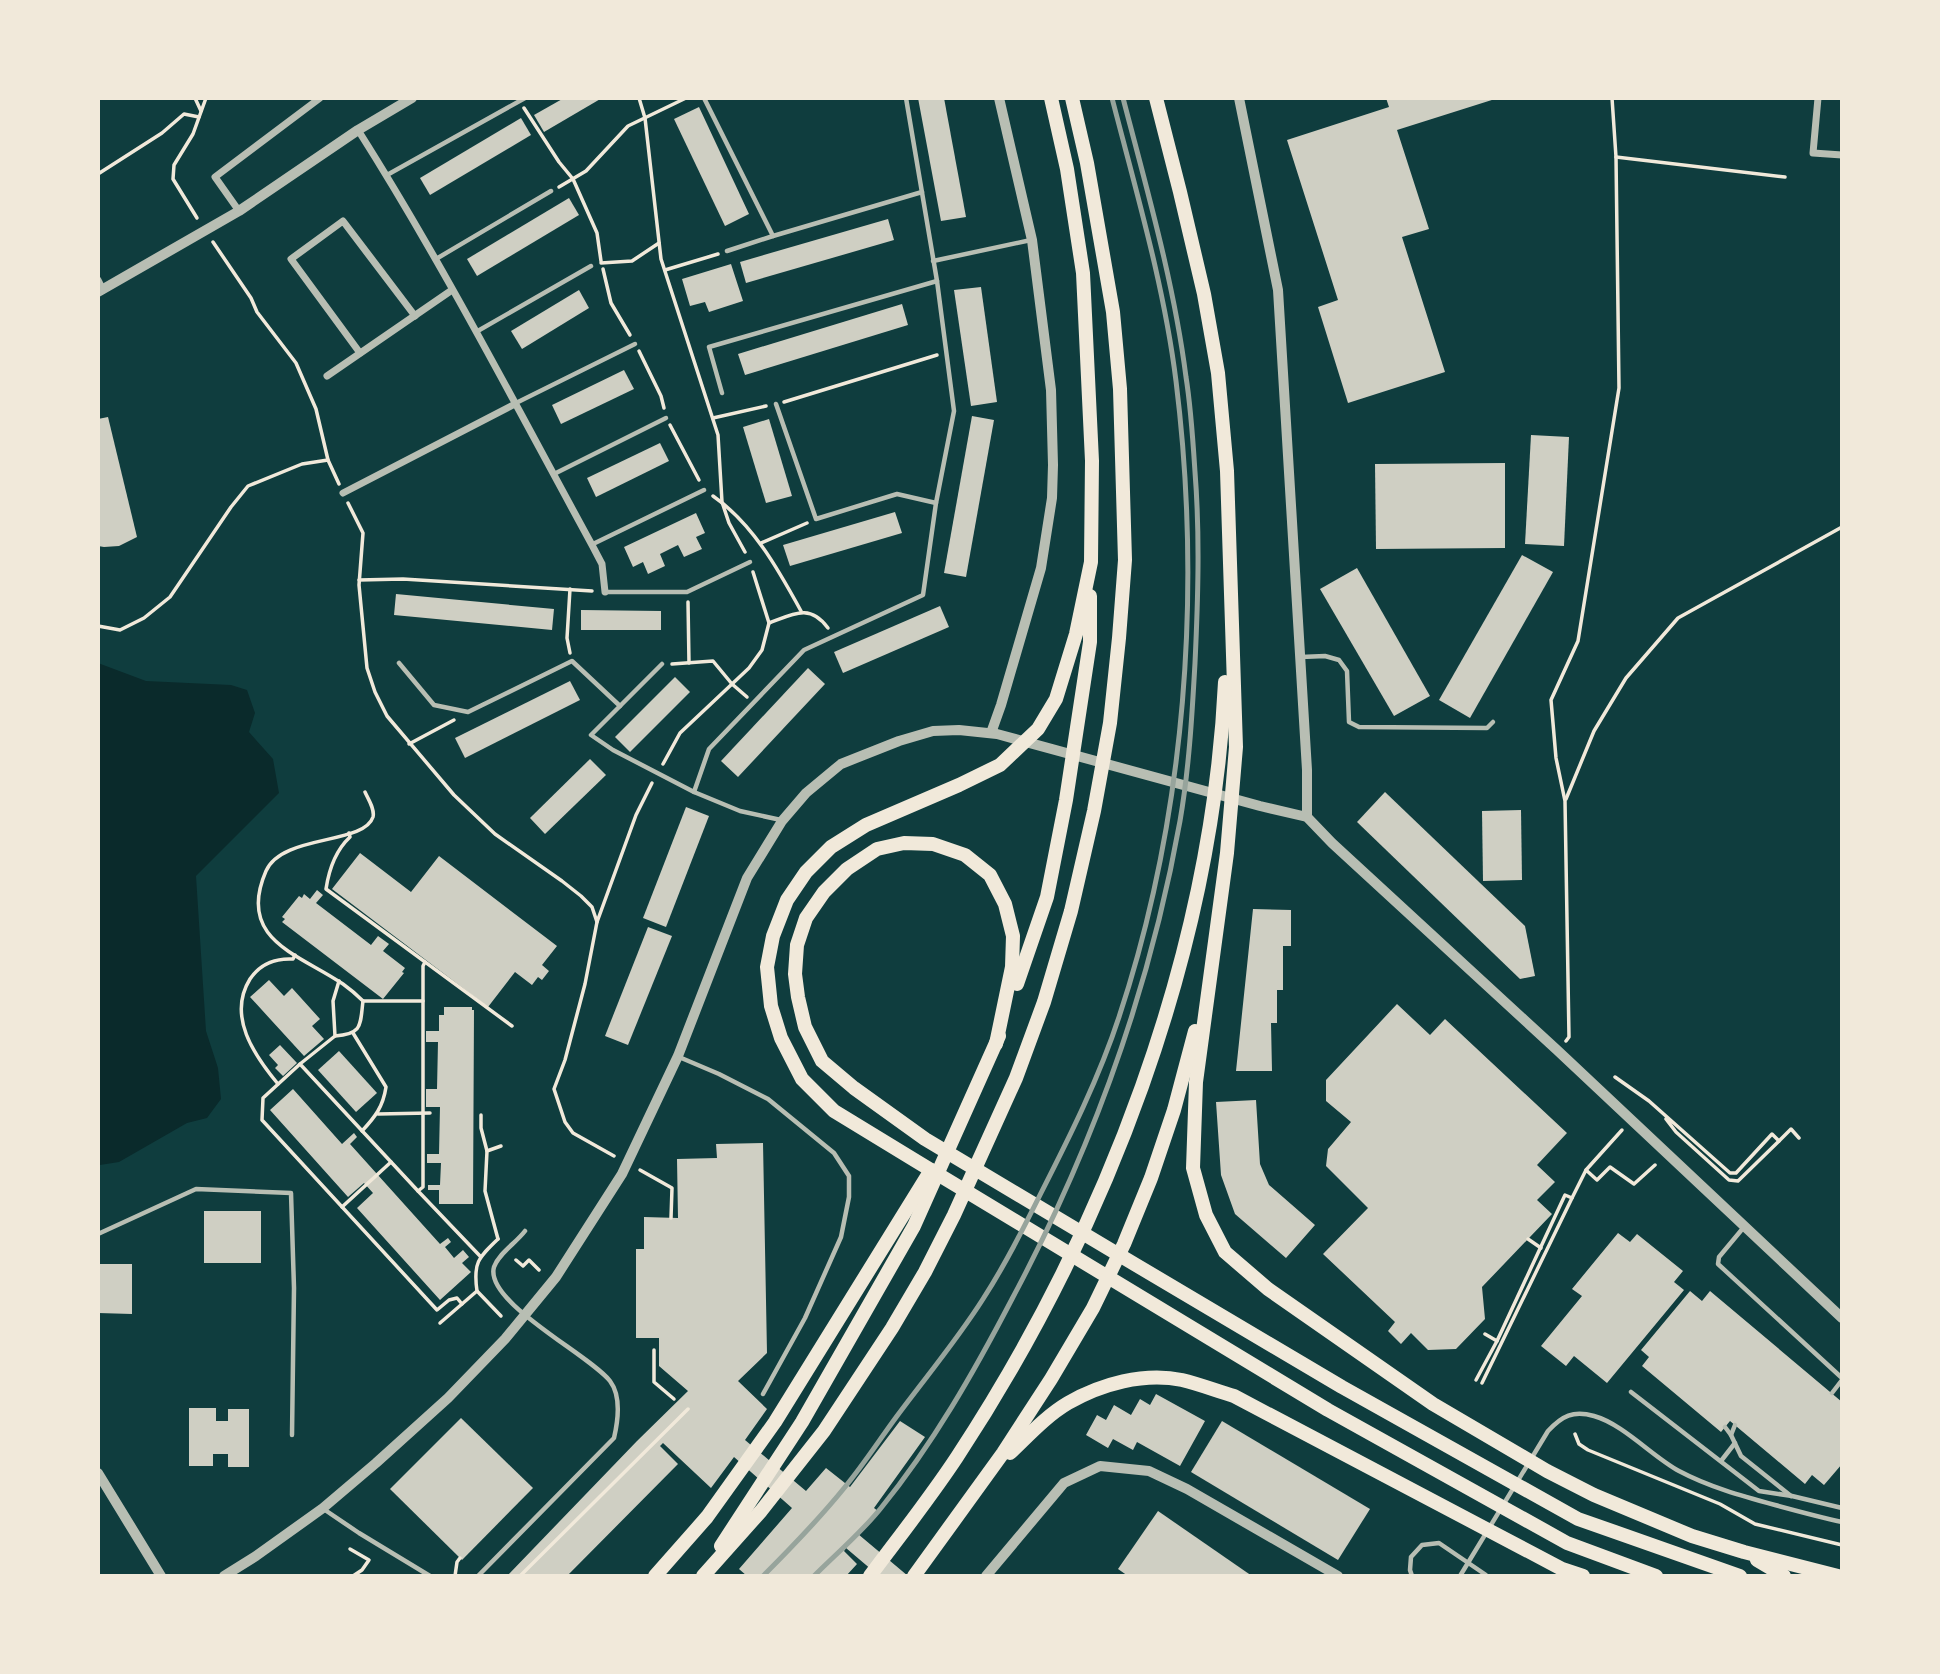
<svg xmlns="http://www.w3.org/2000/svg" width="1940" height="1674" font-family="'Fira Sans',sans-serif">
<style>
.water{fill:#0a2a2b}
.building{fill:#cfcfc3}
.lines{fill:none;stroke-linecap:round;stroke-linejoin:round}
.path{stroke:#f1e9da;stroke-width:3.5}
.service{stroke:#b8beb3;stroke-width:4.5}
.minor{stroke:#b8beb3;stroke-width:7}
.tertiary{stroke:#b8beb3;stroke-width:10}
.primary{stroke:#f1e9da;stroke-width:14}
.rail{stroke:#97a49c;stroke-width:5}
</style>
<rect width="100%" height="100%" fill="#0f3d3e"/>
<path class="water" d="M98 663 146 681 231 685 247 690 255 713 249 732 273 759 279 793 196 876 206 1031 218 1068 221 1099 207 1118 187 1123 119 1162 100 1165 98 1163Z"/>
<g class="building">
<path d="M564 98H602L544 132 534 115Z"/>
<path d="M918 98H944L966 217 941 221Z"/>
<path d="M1386 98 1495 99 1397 130 1429 229 1402 237 1445 372 1348 403 1318 307 1338 300 1287 140 1389 107Z"/>
<path d="M699 107 749 214 725 226 674 119Z"/>
<path d="M521 118 531 135 430 195 420 178Z"/>
<path d="M569 198 579 215 477 276 467 259Z"/>
<path d="M888 219 894 240 746 283 740 262Z"/>
<path d="M731 264 743 301 709 312 705 302 690 306 682 279Z"/>
<path d="M981 287 997 402 971 406 954 290Z"/>
<path d="M579 290 589 308 522 349 511 331Z"/>
<path d="M902 304 908 325 745 375 738 354Z"/>
<path d="M624 370 634 389 561 424 552 405Z"/>
<path d="M972 416 994 420 966 577 944 573Z"/>
<path d="M108 417 137 537 119 546 104 547 98 546V419Z"/>
<path d="M769 419 792 496 766 503 743 427Z"/>
<path d="M1531 435 1569 437 1564 546 1525 544Z"/>
<path d="M660 443 669 461 596 497 587 478Z"/>
<path d="M1505 463V548L1376 549 1375 464Z"/>
<path d="M895 512 902 533 790 566 783 545Z"/>
<path d="M696 513 705 533 696 537 702 549 684 557 678 545 660 554 665 566 648 574 643 562 633 567 624 547Z"/>
<path d="M1522 555 1553 572 1470 718 1439 700Z"/>
<path d="M1357 568 1430 696 1394 716 1320 589Z"/>
<path d="M396 594 554 609 552 630 394 615Z"/>
<path d="M940 606 949 627 843 673 834 652Z"/>
<path d="M581 610 661 611V630H581Z"/>
<path d="M808 668 825 684 738 777 721 761Z"/>
<path d="M675 677 690 692 630 752 615 737Z"/>
<path d="M570 681 580 700 465 758 455 738Z"/>
<path d="M590 759 606 775 545 834 530 818Z"/>
<path d="M1385 792 1525 926 1535 976 1520 979 1357 822Z"/>
<path d="M686 807 709 816 666 927 643 918Z"/>
<path d="M1521 810 1522 880 1483 881 1482 811Z"/>
<path d="M360 853 411 892 439 856 557 946 542 965 549 971 542 980 538 977 532 985 515 972 488 1007 332 889Z"/>
<path d="M317 890 323 895 316 903 371 945 378 936 389 944 383 951 405 968 402 972 404 973 383 999 282 922 285 919 282 917 299 896 302 898 304 894 310 899Z"/>
<path d="M1253 909 1291 910V946H1283V990H1277V1023H1271L1272 1071H1236Z"/>
<path d="M648 927 672 936 628 1045 605 1036Z"/>
<path d="M269 980 284 996 292 988 320 1019 312 1026 324 1039 304 1056 250 997Z"/>
<path d="M1397 1004 1430 1035 1445 1019 1567 1133 1537 1165 1555 1182 1537 1200 1552 1214 1482 1287 1485 1319 1456 1349 1428 1350 1411 1333 1401 1344 1388 1331 1395 1322 1323 1254 1368 1208 1326 1166 1328 1149 1351 1122 1326 1101V1080Z"/>
<path d="M444 1007H472V1010H474L473 1204H439V1190H428V1185H440L441 1163H427V1154H439L440 1107H426V1089H437L438 1042H426V1031H439V1015H444Z"/>
<path d="M280 1045 297 1063 283 1076 275 1068 278 1065 269 1055Z"/>
<path d="M339 1051 377 1093 356 1112 318 1070Z"/>
<path d="M293 1089 342 1144 354 1133 357 1137 350 1144 440 1244 448 1238 451 1242 445 1247 454 1258 463 1250 469 1257 462 1263 471 1272 440 1300 357 1208 373 1193 364 1183 348 1197 270 1110Z"/>
<path d="M1256 1100 1260 1164 1269 1185 1315 1225 1286 1258 1235 1214 1221 1175 1216 1102Z"/>
<path d="M763 1143 767 1353 738 1381 767 1409 745 1440 806 1491 826 1468 850 1487 900 1421 925 1437 874 1508 878 1511 858 1534 908 1576H879L846 1548 844 1551 857 1564 846 1576H747L739 1569 792 1508 734 1457 711 1488 663 1443 660 1446 678 1464 567 1576H507L637 1441 688 1391 659 1366V1338H636V1249H644V1217L678 1218 677 1159 717 1158 716 1144Z"/>
<rect x="204" y="1211" width="57" height="52"/>
<path d="M1618 1233 1630 1242 1637 1234 1683 1271 1674 1282 1684 1290 1607 1383 1574 1356 1566 1366 1541 1346 1582 1296 1572 1289Z"/>
<path d="M98 1264H132V1314L98 1313Z"/>
<path d="M1690 1291 1702 1301 1710 1291 1842 1402V1464L1824 1485 1812 1475 1805 1484 1730 1421 1721 1432 1642 1366 1649 1357 1641 1350Z"/>
<path d="M1156 1394 1205 1421 1180 1466 1137 1442 1133 1450 1113 1439 1108 1448 1086 1435 1097 1415 1106 1420 1114 1405 1131 1415 1140 1399 1150 1405Z"/>
<path d="M189 1408H216V1421H228V1409H249V1467H228V1454H213V1466H189Z"/>
<path d="M461 1418 533 1488 462 1560 390 1489Z"/>
<path d="M1222 1421 1370 1509 1338 1560 1191 1472Z"/>
<path d="M1158 1511 1252 1576H1128L1118 1569Z"/>
</g>
<g class="lines">
<g class="path">
<path d="M195 98 201 111"/>
<path d="M639 98 645 118 661 259 718 435 722 502 729 523 745 552"/>
<path d="M524 108 559 162 573 179 597 233 601 261"/>
<path d="M1616 157 1785 177"/>
<path d="M98 174 162 133 184 114 199 117"/>
<path d="M559 187 586 171 628 126 686 98"/>
<path d="M197 218 173 179 174 165 193 134 206 98"/>
<path d="M213 242 251 298 257 312 296 363 316 409 328 460 339 484"/>
<path d="M601 263 632 261 659 243"/>
<path d="M603 269 611 303 630 335"/>
<path d="M665 270 718 254"/>
<path d="M639 351 661 396 664 408"/>
<path d="M784 402 937 355"/>
<path d="M713 418 766 406"/>
<path d="M670 425 699 480"/>
<path d="M713 496C753 524 778 569 801 611"/>
<path d="M348 503 363 533 359 585 367 668 375 692 387 716 454 795 495 834 562 881 581 896 592 907 597 922 585 984 565 1060 554 1089 565 1122 573 1133 614 1156"/>
<path d="M761 543 807 523"/>
<path d="M359 580 403 579 592 591"/>
<path d="M688 602 689 663"/>
<path d="M769 623C793 614 810 603 828 628"/>
<path d="M98 626 120 630 144 618 170 597 231 507 248 486 302 464 328 460"/>
<path d="M570 653 567 638 570 589"/>
<path d="M672 664 713 661 732 684 747 697"/>
<path d="M409 744 454 720"/>
<path d="M663 764 680 733 749 668 762 650 769 623 753 572"/>
<path d="M365 792C368 799 375 809 373 817 364 845 282 834 266 871 236 940 299 954 343 984 350 989 357 995 363 1001H423V966L425 962"/>
<path d="M1566 799 1594 731 1626 678 1678 618 1842 527"/>
<path d="M349 833 350 837C335 851 329 869 326 889L512 1026"/>
<path d="M597 922 636 815 652 783"/>
<path d="M339 981 333 1001 335 1036 300 1064 418 1191"/>
<path d="M423 1001V1187L418 1191 480 1256"/>
<path d="M353 1033 386 1087C383 1107 375 1117 362 1131"/>
<path d="M335 1036C363 1034 360 1025 363 1001"/>
<path d="M1566 1041 1569 1037 1565 801 1556 758 1551 700 1578 641 1619 388 1616 157 1612 98"/>
<path d="M300 1064 263 1098 262 1120 437 1310 449 1300 457 1298 462 1304"/>
<path d="M1615 1077 1649 1101 1730 1173H1736L1772 1134 1779 1141 1738 1181 1729 1180 1676 1132 1666 1119"/>
<path d="M278 1084C254 1055 227 1016 250 979 260 964 275 958 293 959L295 955"/>
<path d="M378 1114 430 1113"/>
<path d="M481 1115V1128L487 1151"/>
<path d="M1779 1141 1791 1129 1799 1138"/>
<path d="M640 1170 672 1188 671 1218"/>
<path d="M1586 1170 1622 1130"/>
<path d="M342 1207 391 1162"/>
<path d="M498 1239 485 1191 487 1151 501 1146"/>
<path d="M1528 1239 1541 1248"/>
<path d="M516 1260 523 1266 529 1260 539 1270"/>
<path d="M477 1291C473 1263 478 1258 498 1239"/>
<path d="M440 1323 477 1291 501 1316"/>
<path d="M1485 1334 1497 1341 1565 1195 1572 1198 1586 1170 1597 1180 1610 1167 1634 1184 1655 1165"/>
<path d="M654 1350V1382L674 1399"/>
<path d="M1476 1380 1497 1341"/>
<path d="M1482 1383 1572 1198"/>
<path d="M1575 1434 1579 1444 1588 1450 1720 1504 1755 1524 1842 1545"/>
<path d="M350 1549 369 1560 362 1570 353 1576"/>
<path d="M455 1576 457 1562 460 1558"/>
<path d="M520 1576 688 1409"/>
</g>
<g class="service">
<path d="M704 98 773 236 922 192"/>
<path d="M387 175 525 98"/>
<path d="M727 251 773 236"/>
<path d="M436 259 551 191"/>
<path d="M933 261 1031 240"/>
<path d="M476 332 591 266"/>
<path d="M722 393 709 347 937 281"/>
<path d="M516 403 635 344"/>
<path d="M776 404 816 519 897 494 936 503"/>
<path d="M554 474 666 418"/>
<path d="M593 544 704 490"/>
<path d="M605 592H687L750 562"/>
<path d="M1301 657 1325 656 1339 660 1347 671 1349 722 1359 727 1487 728 1493 722"/>
<path d="M399 663 434 705 468 712 572 661 620 706"/>
<path d="M662 664 591 735 613 750 694 792 740 811 781 820"/>
<path d="M694 792 709 749 804 650 923 595 936 503 954 411 937 281 906 98"/>
<path d="M679 1057 719 1074 768 1099 834 1153 849 1176V1197L841 1237 805 1318 763 1394"/>
<path d="M1744 1227 1719 1257 1718 1264 1842 1378"/>
<path d="M98 1234 196 1189 291 1193 294 1288 292 1435"/>
<path d="M1631 1392 1759 1491 1792 1496 1842 1508"/>
<path d="M1832 1393 1842 1380"/>
<path d="M1725 1427 1731 1435 1741 1456 1791 1496"/>
<path d="M1731 1435 1735 1425"/>
<path d="M1721 1461 1735 1443"/>
<path d="M325 1510 359 1533 430 1576"/>
<path d="M478 1576 614 1438C618 1421 622 1397 610 1381 590 1355 484 1302 494 1267 499 1253 516 1243 525 1231"/>
<path d="M1412 1576 1410 1570 1411 1557 1422 1545 1439 1543 1486 1575"/>
<path d="M1460 1576 1548 1431C1562 1416 1573 1410 1594 1416 1623 1424 1653 1457 1679 1471 1709 1487 1742 1496 1775 1505 1797 1511 1819 1517 1842 1522"/>
</g>
<g class="minor">
<path d="M1818 98 1813 153 1842 155"/>
<path d="M358 130C443 264 516 406 592 545L602 564 605 592"/>
<path d="M239 211 215 177 320 98"/>
<path d="M98 280 103 290"/>
<path d="M360 353 291 259 343 221 415 316"/>
<path d="M327 376 452 290"/>
<path d="M343 493 515 404"/>
</g>
<g class="tertiary">
<path d="M1239 98 1278 290 1307 770V817"/>
<path d="M98 292 239 211 358 130 412 98"/>
<path d="M991 733 1001 705 1041 568 1052 498 1053 465 1051 390 1032 240 999 98"/>
<path d="M98 1473 161 1576"/>
<path d="M224 1576 256 1556 323 1508 376 1463 448 1398 505 1339 556 1277 622 1174 678 1056 747 878 782 821 806 793 841 764 899 741 933 731 959 730 997 734 1260 806 1307 817 1332 843 1557 1050 1842 1318"/>
<path d="M986 1576 1064 1483 1100 1466 1149 1471 1187 1489 1338 1576"/>
</g>
<g class="primary">
<path d="M1051 98 1067 169 1083 273 1092 461 1091 562 1076 634 1056 699 1038 729 1000 765 959 785 866 825 831 847 806 872 787 900 773 936 767 967 771 1006 781 1038 802 1079 834 1111 916 1161 1328 1410 1567 1543 1656 1576"/>
<path d="M1156 98 1180 192 1204 294 1218 373 1227 471 1236 747 1227 853 1196 1082 1193 1168 1206 1215 1225 1252 1268 1289 1433 1404 1547 1471 1594 1495 1692 1536 1744 1552 1838 1576"/>
<path d="M1017 984 1047 897 1066 800 1090 642V596"/>
<path d="M996 1044 1012 967 1013 936 1005 904 990 875 965 855 933 844 904 843 877 849 847 869 824 892 806 918 797 945 795 974 798 997 805 1027 822 1061 854 1088 925 1139 1136 1265 1342 1387 1578 1519 1740 1576"/>
<path d="M1010 1453C1028 1436 1046 1416 1068 1403 1101 1384 1144 1372 1182 1380 1199 1384 1217 1391 1234 1396L1562 1569 1583 1576"/>
<path d="M721 1546 802 1422 914 1226 999 1036"/>
<path d="M1757 1560 1784 1576"/>
<path d="M655 1576 707 1517 775 1422 931 1170"/>
<path d="M703 1576 761 1511 824 1431 892 1328 925 1272 954 1215 1016 1078 1044 1002 1071 911 1094 811 1110 723 1119 638 1125 560 1120 389 1113 312 1087 163 1072 98"/>
<path d="M870 1576C899 1537 930 1498 957 1457 1106 1230 1212 954 1225 682"/>
<path d="M914 1576 1003 1453 1051 1379 1093 1308 1124 1244 1151 1178 1174 1110 1195 1031"/>
</g>
<g class="rail">
<path d="M763 1576C791 1548 820 1518 845 1487 864 1464 880 1439 897 1416 926 1377 957 1340 983 1299 1005 1265 1023 1229 1041 1193 1070 1136 1099 1078 1119 1017 1186 815 1202 591 1176 381 1164 285 1136 191 1112 98"/>
<path d="M814 1576C836 1554 862 1532 881 1508 933 1444 974 1372 1012 1299 1092 1149 1150 989 1180 821 1189 769 1192 716 1195 663 1198 599 1200 536 1195 472 1193 441 1191 408 1186 377 1174 283 1147 190 1123 98"/>
</g>
</g>
<rect width="1940" height="1674" fill="none" stroke="#f1e9da" stroke-width="200"/>
</svg>
